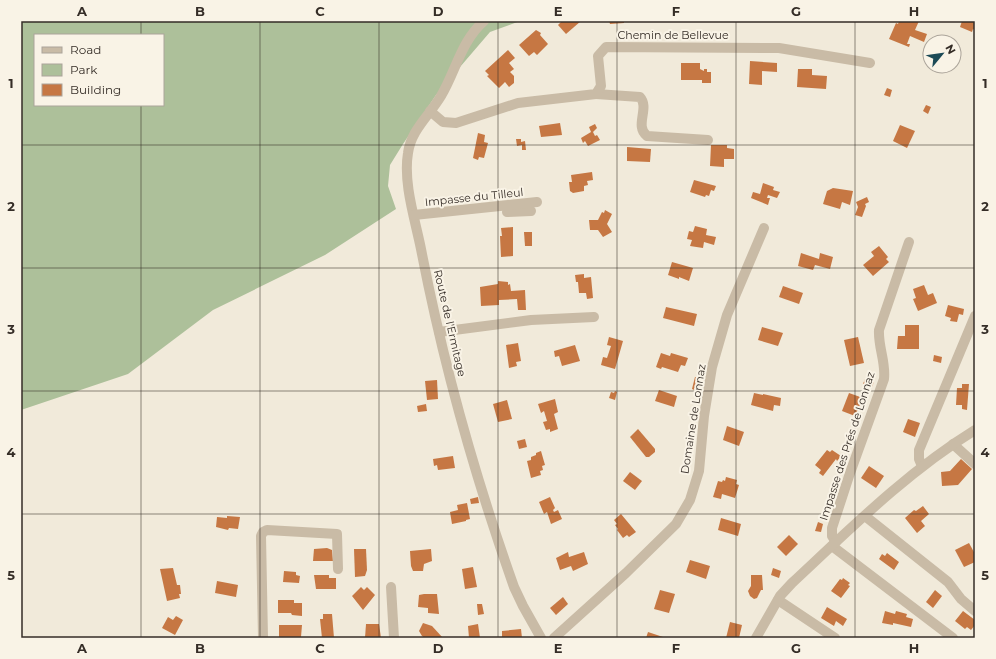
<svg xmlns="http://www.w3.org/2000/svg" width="996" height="659" font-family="Montserrat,sans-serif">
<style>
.green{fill:#adc09a;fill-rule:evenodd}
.building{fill:#c67743}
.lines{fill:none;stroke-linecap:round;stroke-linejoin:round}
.minor{stroke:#c9bba6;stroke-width:10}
.grid{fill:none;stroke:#352d27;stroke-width:1;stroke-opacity:0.55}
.labels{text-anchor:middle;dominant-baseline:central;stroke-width:4;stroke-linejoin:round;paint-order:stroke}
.street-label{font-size:11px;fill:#352d27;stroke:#f9f3e6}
.neatline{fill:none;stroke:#352d27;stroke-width:1.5}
.grid-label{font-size:13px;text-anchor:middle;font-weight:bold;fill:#352d27}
</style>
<rect width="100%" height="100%" fill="#f1eada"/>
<path class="green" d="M21 21H520L490 32 436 95 403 144 390 165 388 186 396 209 325 255 213 310 128 374 21 410ZM35 35H163V105H35Z"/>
<g class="building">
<path d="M562 21H581L566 34 558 25Z"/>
<path d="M609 21H624V23L610 24Z"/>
<path d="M899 21H919L915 30 927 34 924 42 910 36 907 44H910L909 47 889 39 896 23 898 24Z"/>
<path d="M962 21H975V30L973 29 972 32 960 27Z"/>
<path d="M536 30 541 33 540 35 548 44 537 55 534 52 529 56 519 45Z"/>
<path d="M508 50 515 58 509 63 514 69 510 72 514 76V83L509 87 505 82 499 88 487 76 489 75 485 71Z"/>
<path d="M750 61 777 63V72L762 71V85L749 84Z"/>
<path d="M681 63H700V69L704 71V69H707V72H711V83H702V80H681Z"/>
<path d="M798 69H812V75L827 76 826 89 797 87Z"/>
<path d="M887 88 892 90 890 97 884 95Z"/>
<path d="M926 105 931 107 928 114 923 111Z"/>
<path d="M560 123 562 135 541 137 539 126Z"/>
<path d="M595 124 597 128 593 132 595 136 597 135 600 140 588 146 585 141 583 143 581 138 591 132 589 127Z"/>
<path d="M900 125 915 131 907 148 893 141Z"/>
<path d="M478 133 485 135 484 142 488 143 484 158 479 157 478 160 473 158Z"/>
<path d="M516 139H521V142L525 141 526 150H522V145L517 146Z"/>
<path d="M711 145H727V148L734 149V159H724V167L710 166Z"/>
<path d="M627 147 651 149 650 162 627 161Z"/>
<path d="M592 172 593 180 587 181 588 185 584 186V191L573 193 570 191 569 182H572L571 175Z"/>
<path d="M694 180 716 186 714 191 711 190 709 196 706 195 705 197 690 192Z"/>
<path d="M763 183 774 187 773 190 780 192 777 198 768 195 767 198H770L768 205 751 198 753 192 760 194Z"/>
<path d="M833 188 853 191 850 205 842 202 840 209 823 204 827 191Z"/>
<path d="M867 197 869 202 865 204 866 206 862 217 855 215 858 207 856 202Z"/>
<path d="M605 210 612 214 607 224 612 232 603 237 598 230H590L589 220H598L602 212 604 213Z"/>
<path d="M695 226 707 229 706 235 716 237 714 245 704 242 703 248 690 246 692 240 687 239 689 231 693 232Z"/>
<path d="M513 227V256L501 257 500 236H502L501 228Z"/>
<path d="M524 232H532V246H525Z"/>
<path d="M879 246 888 257 886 259 889 262 873 276 863 265 874 256 871 252Z"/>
<path d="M801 253 819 259 820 253 833 257 830 269 815 265 813 270 798 266Z"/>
<path d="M672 262 693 268 689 281 679 277V279L668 275Z"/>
<path d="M584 274V278L591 277 593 298 587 299 586 293H579L578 282H576L575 275Z"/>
<path d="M498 281 508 282V285L510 284 511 291 525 290 526 310H518L517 299 499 300V305L481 306 480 287 498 284Z"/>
<path d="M924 285 928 295 933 293 937 303 918 311 913 299 916 298 913 289Z"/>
<path d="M783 286 803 293 799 304 779 297Z"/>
<path d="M948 305 964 309 963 315 959 314 957 322 950 321 951 318 945 316Z"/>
<path d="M666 307 697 314 694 326 663 318Z"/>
<path d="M905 325H919V349H897L898 336H905Z"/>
<path d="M762 327 783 333 778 346 758 340Z"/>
<path d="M609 337 623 341 615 369 601 365 603 357 607 358 611 346 607 345Z"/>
<path d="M858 337 864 363 850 366 844 340Z"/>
<path d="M518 343 521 361 516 362 517 366 509 368 506 345Z"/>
<path d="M575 345 580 361 562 366 559 356 555 357 554 351Z"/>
<path d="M661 353 670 356 671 353 688 358 685 366 681 365 678 372 662 367 661 369 656 367Z"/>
<path d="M934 355 942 357 941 363 933 361Z"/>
<path d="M695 377 704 379 701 393 692 389Z"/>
<path d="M865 379 874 382 872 387 863 384Z"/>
<path d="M437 380 438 399 427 400 425 381Z"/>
<path d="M962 384H969L967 410 962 409V405H956L957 388H962Z"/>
<path d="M659 390 677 396 674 407 655 401Z"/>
<path d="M615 391 617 392 615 400 609 398 611 392 614 393Z"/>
<path d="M754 393 763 395V394L781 398 780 406 774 405 773 411 751 405Z"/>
<path d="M849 393 863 398 855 416 842 411Z"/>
<path d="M555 399 558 412 554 414 558 429 550 432V429L546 430 543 422 547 421 544 411 541 413 538 404Z"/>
<path d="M507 400 512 419 498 422 493 404Z"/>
<path d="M426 404 427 411 418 412 417 406Z"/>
<path d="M908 419 920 423 915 437 903 432Z"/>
<path d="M727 426 744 432 739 446 723 440Z"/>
<path d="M638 429 655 449V452L649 457H646L630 437Z"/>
<path d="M525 439 527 447 519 449 517 441Z"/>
<path d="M827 450 830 452 832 450 841 456 837 461 836 459 823 476 819 473 821 470 815 465Z"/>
<path d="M541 451 545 465 542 466 543 470 540 471 541 475 531 478 527 461 531 460V457L536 455V453Z"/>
<path d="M453 456 455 468 438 470 437 465 434 466 433 459Z"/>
<path d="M961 459 972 469 958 485 942 486 941 472 950 471Z"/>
<path d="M869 466 884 476 876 488 861 478Z"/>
<path d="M630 472 642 481 635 490 623 481Z"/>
<path d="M726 477 737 480 736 484 739 485 735 498 722 494 721 499 713 497 718 481 722 482 723 480 725 481Z"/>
<path d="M478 497 479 503 471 504 470 499Z"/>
<path d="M550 497 555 508 553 510 554 512 558 510 562 519 551 524 547 512 544 514 539 502Z"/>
<path d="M467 503 470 519 466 520V521L452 524 450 512 458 510 457 505Z"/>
<path d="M923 506 929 514 921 521 925 526 917 533 905 518 914 510 916 511Z"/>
<path d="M621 514 636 532 629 537 627 535 623 538 617 530 618 529 615 525 617 524 614 520Z"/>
<path d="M227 516 240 517 238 529 229 528 228 530 216 527 217 517 227 518Z"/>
<path d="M721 518 741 524 738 536 718 530Z"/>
<path d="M818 522 823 524 821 532 815 531Z"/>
<path d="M789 535 798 544 786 556 777 547Z"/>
<path d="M969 543 975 554V562L964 567 955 550Z"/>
<path d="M327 548 332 550 333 561H313L314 549Z"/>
<path d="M354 549H366L367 570 365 576 355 577Z"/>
<path d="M431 549 432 561 424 564 423 571H413L411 566 410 551Z"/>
<path d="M568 552 569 557 584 552 588 564 573 571 571 566 560 570 556 558Z"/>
<path d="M887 553 899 562 894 570 879 559 882 554 885 556Z"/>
<path d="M690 560 710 566 706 579 686 572Z"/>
<path d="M473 567 477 587 465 589 462 569Z"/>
<path d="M173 568 177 585H180L181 594H179L180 598 167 601 160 569Z"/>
<path d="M773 568 781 571 779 578 771 575Z"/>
<path d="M284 571 296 572V575L300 576 299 583 283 582Z"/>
<path d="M314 575H329V578H336V589H316Z"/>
<path d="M751 575H762L763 590H761L757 598 754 599 750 596 748 591 751 586Z"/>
<path d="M843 578 850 583 848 585 850 586 841 598 831 591 840 579 842 580Z"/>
<path d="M217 581 238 585 236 597 215 593Z"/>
<path d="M361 587 364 590 367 587 375 595 363 610 352 596Z"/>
<path d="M660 590 675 594 669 613 654 609Z"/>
<path d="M935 590 942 596 933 608 926 602Z"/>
<path d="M424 594H437L439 614 428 613V608L418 607 419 595Z"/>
<path d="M563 597 568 604 556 615 550 608Z"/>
<path d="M278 600H294V603H302V616L292 615 291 613H278Z"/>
<path d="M477 604H482L484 614 478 615Z"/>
<path d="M827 607 847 619 843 626 836 621 834 626 821 618Z"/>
<path d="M885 611 895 614 896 611 907 614 906 617 913 619 911 627 893 623V625L882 623Z"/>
<path d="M963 611 975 620V625L971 630 967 627 965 629 955 621Z"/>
<path d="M323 614H332L334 638H322L320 619H323Z"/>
<path d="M176 616 183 620 175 635 162 628 168 617 173 620Z"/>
<path d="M730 622 742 625 739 638H726Z"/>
<path d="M423 623 432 626 443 638H425L422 636 419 631Z"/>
<path d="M366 624H379L381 638H365Z"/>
<path d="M478 624 480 638H469L468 626Z"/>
<path d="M279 625H302L301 637 279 638Z"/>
<path d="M521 629 522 638H502V631Z"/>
<path d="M648 632 666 638H646Z"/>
</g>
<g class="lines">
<g class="minor">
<path d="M484 21C461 41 456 71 441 96 429 116 411 130 408 153 403 183 415 219 421 249 443 363 475 477 514 587L523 606 541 638"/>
<path d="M596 94 640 97C650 108 634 126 647 136L708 140"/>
<path d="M430 111 443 122 456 123 518 103 596 94 601 86 598 56 606 47 779 48 870 63"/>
<path d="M507 212 531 211"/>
<path d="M414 215 537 202"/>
<path d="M439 332 531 320 594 317"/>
<path d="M953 444 975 464"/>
<path d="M922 466 919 459V450L975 316"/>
<path d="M865 516 948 582 961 599 975 611"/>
<path d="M836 542 832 536V528L850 473 884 379C886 362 878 347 879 330L909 242"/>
<path d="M832 546 953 638"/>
<path d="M391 587 394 638"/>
<path d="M778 600 835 638"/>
<path d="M263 638 261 536 263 532 267 530 337 534 338 569"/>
<path d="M554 638 626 573 676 524 690 500 699 471 704 416 712 367 727 315 764 228"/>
<path d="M756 638 780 596 792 583C850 529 907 472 975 430"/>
</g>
</g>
<path class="grid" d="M141 21V35M260 21V638M379 21V638M498 21V638M617 21V638M736 21V638M855 21V638M141 105V638M21 145H975M21 268H975M21 391H975M21 514H975"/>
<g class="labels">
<g class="street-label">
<text x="673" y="35">Chemin de Bellevue</text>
<text transform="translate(474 197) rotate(-6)">Impasse du Tilleul</text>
<text transform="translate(450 323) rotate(77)">Route de l'Ermitage</text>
<text transform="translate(693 419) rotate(-81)">Domaine de Lonnaz</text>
<text transform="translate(847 446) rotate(-72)">Impasse des Prés de Lonnaz</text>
</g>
</g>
<rect width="996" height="659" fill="none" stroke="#f9f3e6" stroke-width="44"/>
<rect x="34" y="34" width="130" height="72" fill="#f9f3e6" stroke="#aba49a"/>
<rect x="42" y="47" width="20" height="6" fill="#c9bba6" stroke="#aba49a"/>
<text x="70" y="54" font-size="12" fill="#352d27">Road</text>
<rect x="42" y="64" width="20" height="12" fill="#adc09a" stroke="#aba49a"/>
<text x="70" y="74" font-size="12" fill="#352d27">Park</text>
<rect x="42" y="84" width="20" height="12" fill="#c67743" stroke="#aba49a"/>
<text x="70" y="94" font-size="12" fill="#352d27">Building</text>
<g transform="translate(942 54) rotate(61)"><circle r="19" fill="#f9f3e6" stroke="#aba49a"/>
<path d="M0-3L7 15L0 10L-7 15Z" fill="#1c4a56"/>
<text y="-6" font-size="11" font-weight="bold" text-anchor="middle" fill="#352d27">N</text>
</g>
<rect x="22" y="22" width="952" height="615" class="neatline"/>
<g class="grid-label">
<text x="82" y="16">A</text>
<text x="200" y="16">B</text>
<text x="320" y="16">C</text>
<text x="438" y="16">D</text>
<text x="558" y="16">E</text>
<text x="676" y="16">F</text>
<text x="796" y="16">G</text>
<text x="914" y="16">H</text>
<text x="11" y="88">1</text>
<text x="985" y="88">1</text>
<text x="11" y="211">2</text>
<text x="985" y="211">2</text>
<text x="11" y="334">3</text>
<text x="985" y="334">3</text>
<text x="11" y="457">4</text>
<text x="985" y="457">4</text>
<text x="11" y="580">5</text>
<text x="985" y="580">5</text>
<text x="82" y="653">A</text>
<text x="200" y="653">B</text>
<text x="320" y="653">C</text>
<text x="438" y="653">D</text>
<text x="558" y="653">E</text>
<text x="676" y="653">F</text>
<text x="796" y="653">G</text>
<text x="914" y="653">H</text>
</g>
</svg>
